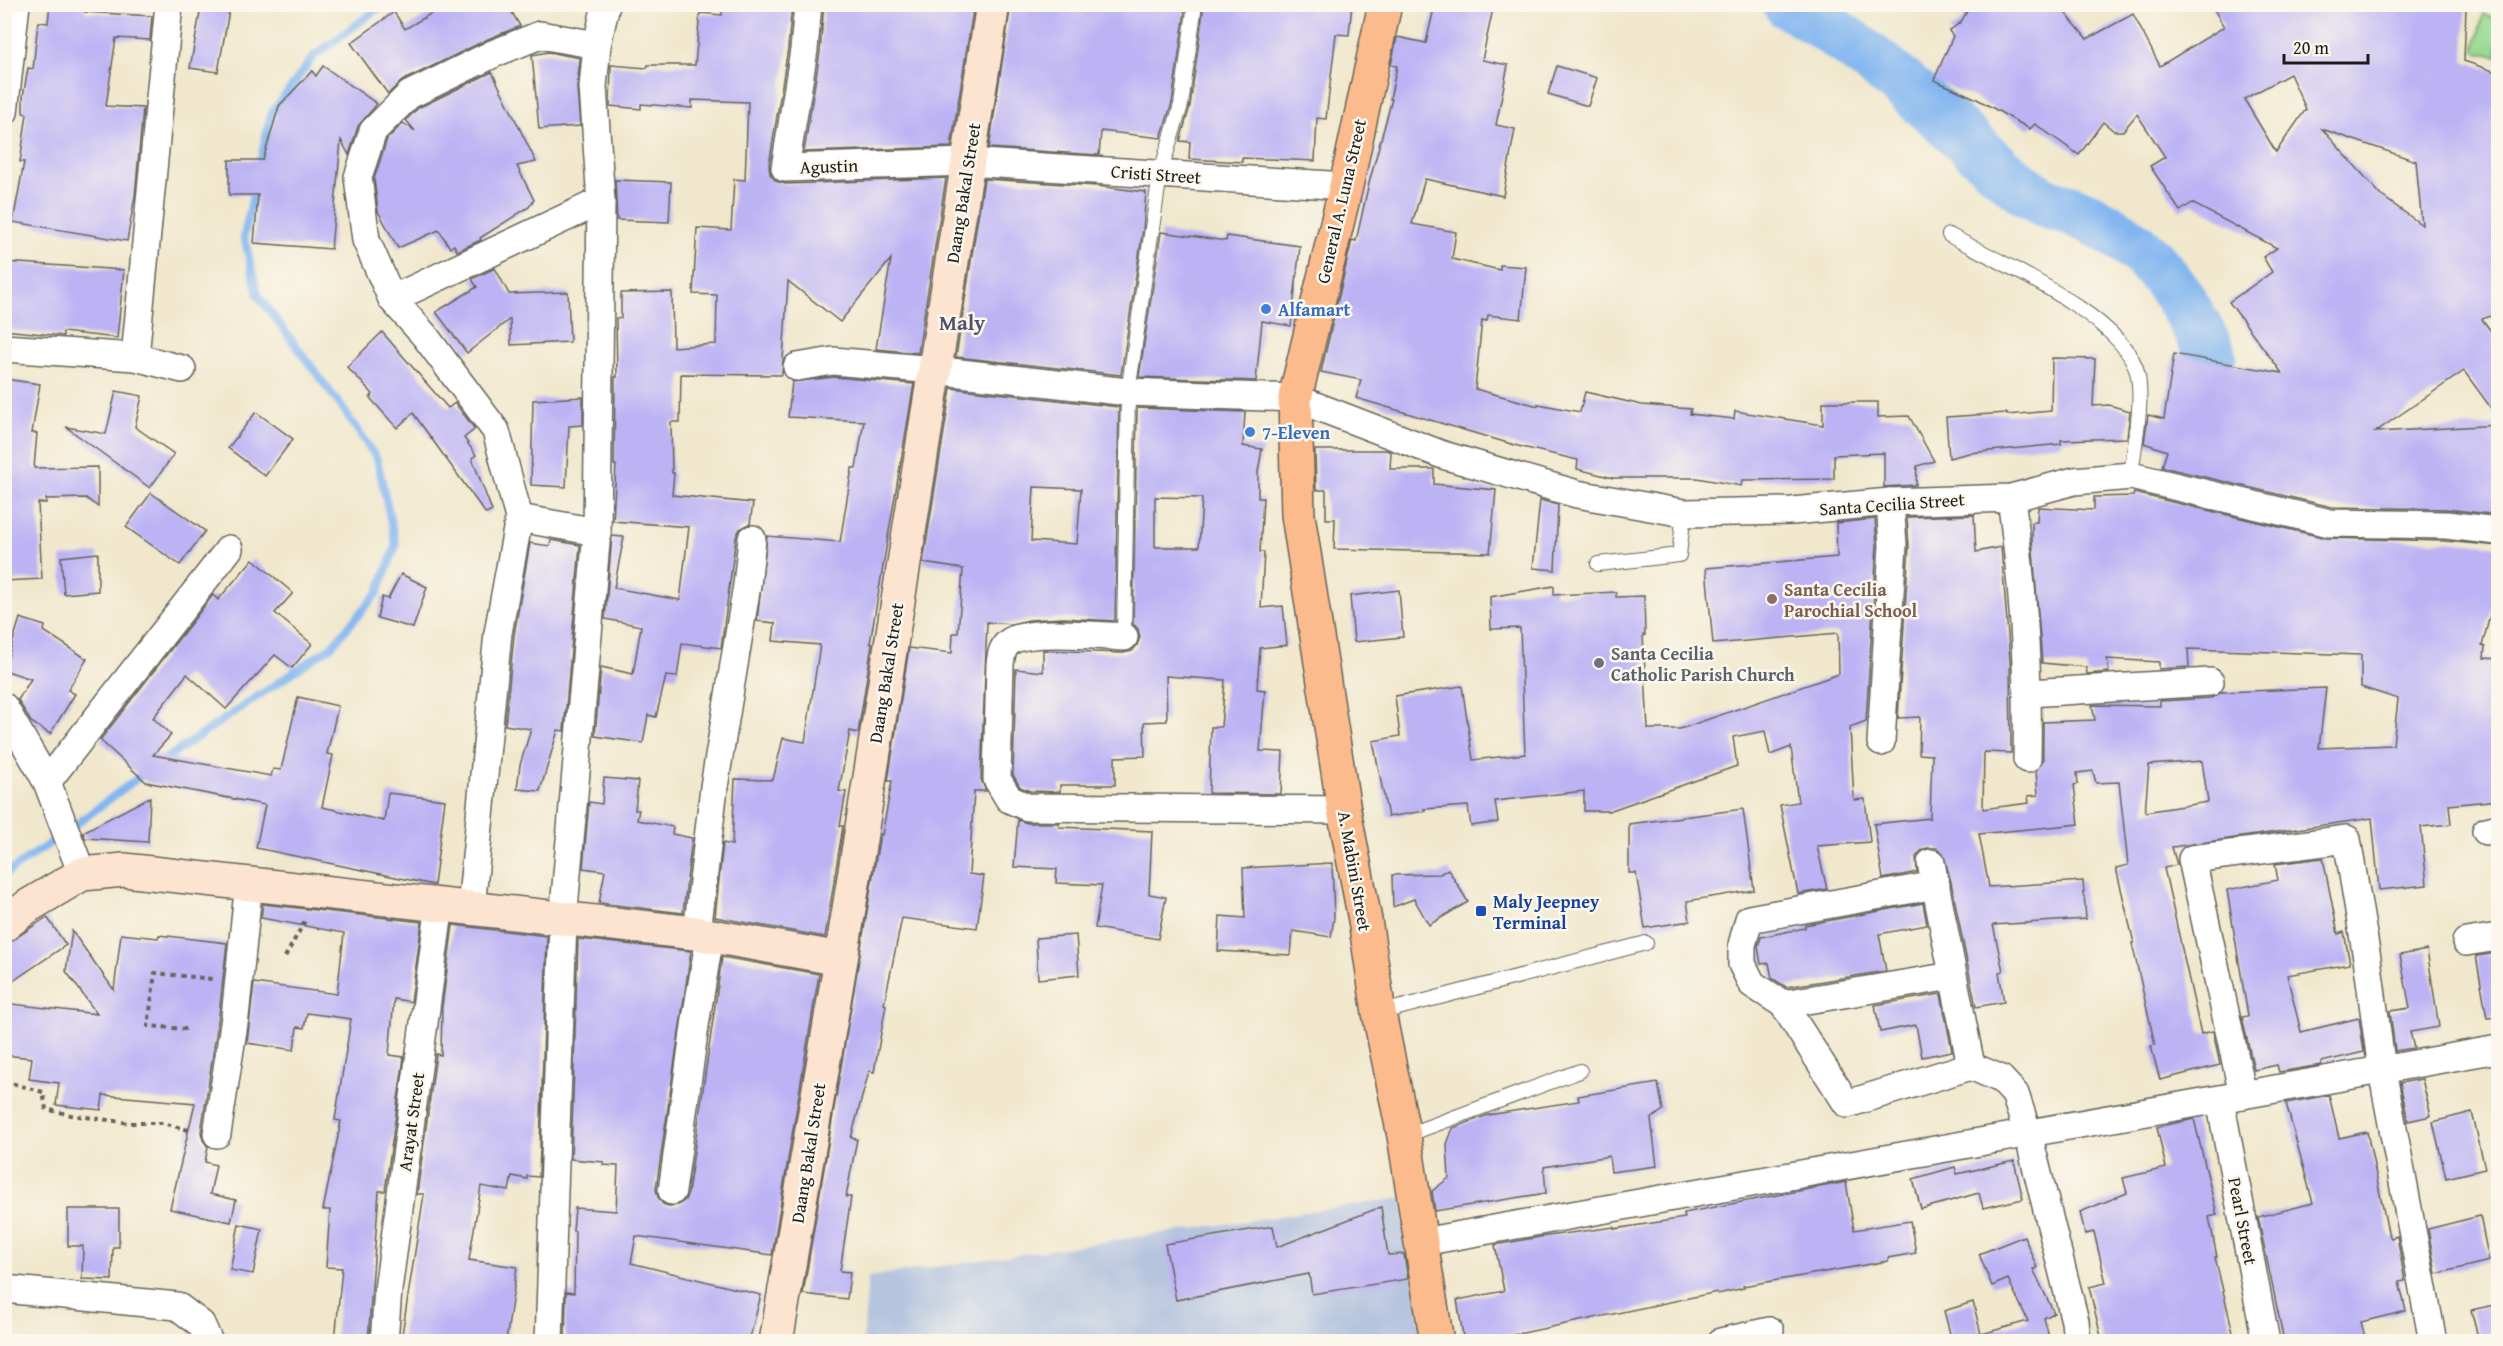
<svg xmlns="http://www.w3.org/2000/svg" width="2503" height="1346" font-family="'Gentium Book Plus',serif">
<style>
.industrial{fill:#b6c5de}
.green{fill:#98da92;stroke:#5a7b57;stroke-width:1.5}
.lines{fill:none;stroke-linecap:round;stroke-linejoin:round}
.stream{stroke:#83b6f0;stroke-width:8}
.river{stroke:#83b6f0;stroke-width:51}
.building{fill:#bcb2f4;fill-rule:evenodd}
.lane-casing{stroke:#66635a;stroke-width:16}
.street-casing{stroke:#66635a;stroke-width:30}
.secondary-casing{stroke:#66635a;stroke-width:36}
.primary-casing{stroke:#66635a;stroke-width:36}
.path{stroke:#66635a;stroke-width:4;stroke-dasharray:4.5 4.5;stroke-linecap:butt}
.lane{stroke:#fff;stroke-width:14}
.street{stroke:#fff;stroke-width:27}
.secondary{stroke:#fde4d1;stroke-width:33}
.primary{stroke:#fbbb8c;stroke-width:33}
.shop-dot{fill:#3f7fe0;stroke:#fbf7ec;stroke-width:2}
.education-dot{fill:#8d6e63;stroke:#fbf7ec;stroke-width:2}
.worship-dot{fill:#6b7280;stroke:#fbf7ec;stroke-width:2}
.transit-dot{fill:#1a4fb4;stroke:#fbf7ec;stroke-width:2}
.labels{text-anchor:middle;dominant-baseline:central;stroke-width:5;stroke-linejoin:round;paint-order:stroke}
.street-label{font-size:18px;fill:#1c1c1c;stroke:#fbf7ec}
.shop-label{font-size:18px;font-weight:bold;fill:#366cbe;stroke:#fbf7ec;text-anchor:start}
.education-label{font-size:18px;font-weight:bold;fill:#785e54;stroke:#fbf7ec;text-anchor:start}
.worship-label{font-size:18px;font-weight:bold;fill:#5b616d;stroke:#fbf7ec;text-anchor:start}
.transit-label{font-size:18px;font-weight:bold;fill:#164399;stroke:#fbf7ec;text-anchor:start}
.quarter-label{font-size:21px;font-weight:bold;fill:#545068;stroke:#fbf7ec}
</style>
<rect width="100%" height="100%" fill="#fbf7ec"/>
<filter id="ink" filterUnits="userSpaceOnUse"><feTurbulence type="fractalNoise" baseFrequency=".0167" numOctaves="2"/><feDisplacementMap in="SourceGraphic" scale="12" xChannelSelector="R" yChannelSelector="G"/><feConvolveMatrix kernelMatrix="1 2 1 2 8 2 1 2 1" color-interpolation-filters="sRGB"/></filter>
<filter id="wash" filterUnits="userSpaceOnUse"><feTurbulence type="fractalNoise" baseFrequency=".008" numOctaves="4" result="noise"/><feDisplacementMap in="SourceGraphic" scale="24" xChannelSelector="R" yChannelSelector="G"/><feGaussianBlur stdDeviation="1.35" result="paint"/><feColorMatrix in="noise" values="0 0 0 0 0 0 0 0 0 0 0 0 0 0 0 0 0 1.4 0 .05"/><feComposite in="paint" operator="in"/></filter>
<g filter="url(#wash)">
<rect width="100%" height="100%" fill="#f0e7cc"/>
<path class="industrial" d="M1402 1198 1423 1342H863L868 1277Z"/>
<path class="green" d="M2483 14 2498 19V56L2474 52Z"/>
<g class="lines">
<g class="stream">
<path d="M258 171 271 114 313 57 384 4"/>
<path d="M158 764 332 646 378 592 396 545 377 459 343 409 258 295 244 236 255 186"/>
<path d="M71 828 147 771"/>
<path d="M4 875 62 835"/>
</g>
<path class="river" d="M1788 4C1846 36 1899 80 1948 123 1978 150 2009 181 2043 201 2052 207 2064 207 2073 211 2096 220 2117 232 2136 247 2170 275 2191 316 2211 354"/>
</g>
<g id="blocks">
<g class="building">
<path d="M50 4H86L85 12 152 16 150 40 116 38 106 106 143 108 135 196 127 241 13 222 24 162H20L27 114 23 113V97L28 68 33 69 38 22 48 23Z"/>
<path d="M447 4H507L520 26 488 39 402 81 388 94 351 43 394 12 405 29Z"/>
<path d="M722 4H792L788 48 769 165 770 174 776 181 786 184 946 178 918 353 876 349 891 259 840 322 788 281 782 375 681 374 680 422H671L672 473H674L672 495 753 503 750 524 740 529 736 537 721 648 682 643 677 677 666 676 656 717 648 715 643 743 595 736 601 667 633 674 641 626 605 619 612 536 624 537 614 588 680 600 689 527 613 521 616 465H614L615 377H617L616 318H621V293L672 292 673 347 716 344 717 295 693 294 697 228 731 230 734 179 745 180 748 102 692 100V108L641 104V109L610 106 611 65 647 68 648 65H695L700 13 722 15Z"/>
<path d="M824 4H974L951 147 804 152 820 52Z"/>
<path d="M1011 4H1186L1172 103 1161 138 1101 131 1099 155 989 148Z"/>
<path d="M1204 4H1352L1349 35 1336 34 1326 119 1317 118 1315 161 1242 158V162L1189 159 1190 142 1180 141 1190 106Z"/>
<path d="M1435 4H1494L1482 60 1508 65 1496 125 1515 129 1503 196 1425 179 1412 224 1456 232 1452 259 1500 270V265L1526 267 1521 319 1488 315 1487 321 1482 320 1475 389 1538 406V404L1580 412 1585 392 1642 405 1691 409 1690 414 1734 419 1735 411 1823 425V402H1878V417L1909 416 1934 461 1917 466 1916 485 1884 487V453L1834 455V479L1742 480 1741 486 1697 478H1613L1577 469 1578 460 1518 446 1356 398 1361 380 1321 372 1352 240 1356 241 1369 183 1392 99H1390L1397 66 1391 65 1397 37 1426 43Z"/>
<path d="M1971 4H2058L2087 39 2133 14 2160 66 2224 27 2211 4H2455L2466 8 2464 61 2499 73V313L2482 319 2499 342V419L2464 371 2375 432 2499 425V515L2446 509 2332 507 2162 467 2167 451 2144 443 2148 415 2164 419 2174 354 2282 373 2229 302 2272 272 2263 257 2277 248 2192 203 2180 211 2150 166 2165 157 2137 114 2123 131H2114L2103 122 2079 155 2035 124 2030 129 1977 99 1934 80 1953 36 1949 31 1961 22ZM2290 74 2306 109 2276 152 2244 99ZM2322 129 2416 161 2422 225 2382 196Z"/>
<path d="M201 7 229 11 218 72 190 68Z"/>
<path d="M548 52 580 58 577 88 580 126 539 129 532 55Z"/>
<path d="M323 66 377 104 358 126 349 155 341 140 331 249 254 243 258 195H229V160H263L279 106 312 71 316 76Z"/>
<path d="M1557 66 1597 78 1588 106 1548 94Z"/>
<path d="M492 72 536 162 517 166 534 200 529 207 480 238 481 240 457 251 454 245 450 248 439 230 398 248 378 211 374 179 387 139 403 123 415 131 406 120 418 108Z"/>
<path d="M984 179 1097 186 1146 192 1143 229 1121 375 956 357Z"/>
<path d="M615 180 671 182 669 222 617 220Z"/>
<path d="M1161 232 1226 241 1227 236 1300 246 1291 326 1262 321 1256 381 1139 377Z"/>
<path d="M4 262 124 270 117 338 63 332V336L4 330Z"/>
<path d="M495 268 509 294 568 292 570 342 511 345 510 319 467 353 436 312 477 287 472 279Z"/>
<path d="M382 332 448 408 455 403 475 429 464 438 476 455 472 458 492 511 486 514 413 413 397 428 370 398 373 394 347 367Z"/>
<path d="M2052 358 2095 359 2093 406 2109 405 2130 411 2127 438 2061 440V444L1969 453 1949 458 1946 417 2007 413V415L2051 411Z"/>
<path d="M834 377 914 384 870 643 872 644 858 733 850 731 839 791 846 792 840 826H843L825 937 715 917 723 843 732 845 735 779 773 780 783 738 805 742 820 645 773 641 775 623 757 621 767 536 840 542 852 468H856L864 421 788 417 792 382Z"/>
<path d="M4 379 40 384 32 433H37L34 468 98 467V507L86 498 46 499V503H38L42 579 4 581Z"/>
<path d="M951 388 1119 407 1115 621 1063 618 1029 620 1011 624 987 622 981 779 986 791H974L969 874 984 876 977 928 902 918 884 1004 886 1005 874 1072 869 1071 851 1138 857 1139 846 1197H851L840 1271 850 1272 847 1299 803 1294 880 834 882 835 892 781H888L909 648 952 653 953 633H958L963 569 923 563ZM1034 487 1081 489 1077 544 1031 541Z"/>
<path d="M116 391 142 396 135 427 174 454 150 488 66 427 106 434Z"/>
<path d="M583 397V425L569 426 566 487 531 485 533 400Z"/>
<path d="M1137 408 1245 412 1243 446 1262 449 1258 472V498H1263L1260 552H1264L1261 608 1283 606 1287 645 1260 648 1257 689 1265 690 1260 751 1283 752 1281 794 1209 793 1211 727H1221L1225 680 1180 677 1166 676 1167 721 1144 722 1145 756 1115 757V785H1060V792L1030 791 1020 787 1013 775 1016 669 1043 672V650L1123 653 1132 651 1137 645 1140 637 1138 629 1133 624ZM1155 497 1202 498 1199 547H1155Z"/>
<path d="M256 412 293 439 265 476 228 448Z"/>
<path d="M1315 450H1386L1391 452 1390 469H1434V484L1496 490 1490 553 1334 549 1335 519H1326V490H1316Z"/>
<path d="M151 493 205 531 180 565 126 527Z"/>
<path d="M2134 493 2326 538 2445 541 2499 546V581L2482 646 2485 647 2484 658 2499 659V800L2449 805 2451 824 2421 827 2427 885 2379 890 2372 818 2172 847 2177 865 2164 868 2201 1034 2213 1031 2220 1065 2160 1080 2151 1046 2155 1045 2132 943H2134L2116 868 2128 865 2119 782 2096 783 2093 771 2077 773 2078 784 2074 785 2079 824 1979 834 1989 887 2083 881 2086 919 1993 925 2003 971 1999 972 2004 1002 1976 1007 1951 882 1943 853 1937 848H1927L1921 851 1916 857 1917 872 1883 879 1874 824 1930 818 1932 755 1919 754 1920 717 1898 718 1909 546 1907 517 1974 515 1976 552 2001 547 2010 661 2011 753 1984 752 1983 809 2029 803 2028 796 2038 795 2036 771 2043 760V722L2095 720 2092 705 2160 706V701L2211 698 2222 692 2326 688 2319 748 2393 745 2398 699 2361 687V655L2188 649 2189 667 2159 669V662L2107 659 2109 672 2087 674 2086 667 2042 663 2032 538V522H2037L2038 507 2094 510V497L2133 496ZM2202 761 2208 802 2145 812 2149 765Z"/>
<path d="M1540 500 1558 505 1555 570 1533 568Z"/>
<path d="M1875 519 1877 545 1866 721 1850 727 1854 800 1865 799 1870 842 1817 846 1827 889 1798 894 1780 805 1798 802 1791 747 1770 755 1765 731 1733 737 1737 766 1609 811H1584V791L1495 801 1498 822 1471 826 1468 806 1424 809 1425 811 1388 817 1373 741 1400 736 1395 696 1462 686 1473 760 1525 754 1520 628 1491 629 1490 597 1554 586V595L1616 592V597L1644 596 1645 635H1643L1648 729H1680L1839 674 1838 633 1713 644 1706 568 1837 557 1836 523Z"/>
<path d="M551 540 580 545 564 731 558 730 540 791 517 789 520 765 531 729 505 725 514 635 530 543 550 546Z"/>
<path d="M98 553V591L64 594 61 557Z"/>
<path d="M253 559 293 593 275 613 312 644 292 668 275 655 226 709 187 674 153 718 171 735 153 755 271 776 273 769 281 770 298 697 338 706 327 754 333 755 322 807 384 821 388 793 445 800 434 885 256 848 265 805 146 782 100 740 213 595 218 600Z"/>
<path d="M401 574 427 587 413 628 377 618 382 597 388 599Z"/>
<path d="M1399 590 1403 637 1354 642 1350 596Z"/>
<path d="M20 618 45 626 44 631 87 659 68 690 75 694 50 734 31 722 18 700 31 679 4 670Z"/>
<path d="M604 778 638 781 635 810H639L637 820 673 827 672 834 692 838 683 913 599 903 605 871 583 868 589 802 602 804Z"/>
<path d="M150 797 148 842 85 838 83 832Z"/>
<path d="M1743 809 1754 890 1687 901 1690 921 1645 928 1636 873H1629V824Z"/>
<path d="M1018 820 1027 823H1059V827L1152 831 1149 894 1166 897 1158 939 1095 928 1102 885 1056 883 1057 869 1014 867Z"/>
<path d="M2323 858 2338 934 2344 932 2350 964 2287 975 2301 1032 2359 1018 2364 1052 2321 1062V1065L2279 1072 2277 1065 2254 1070 2242 1017 2248 1016 2227 890 2278 880 2275 864Z"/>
<path d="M1332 863 1334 918 1331 937 1293 931 1291 955 1218 951 1220 916 1245 918 1243 868Z"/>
<path d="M1448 869 1468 902 1429 925 1414 899 1393 907 1392 875 1440 874Z"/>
<path d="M1923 903 1927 925 1879 934 1886 971 1786 987 1772 978 1769 963 1761 964 1758 946 1761 937 1805 928V925Z"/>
<path d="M263 904 422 922 411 1002 394 999 389 1055 404 1057 385 1191H379L368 1341H335L342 1268 326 1267 330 1210H323L341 1121 335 1120 351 1019 307 1013 304 1028 297 1027 294 1050 247 1043 254 983 337 994 344 933 261 918Z"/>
<path d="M47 917 66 945 4 987V946Z"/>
<path d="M453 925 547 936 539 1177 527 1176V1179L512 1176 509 1191 481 1186 469 1260 517 1267 506 1341H401L424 1194H417L436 1054 441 1055 442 1007Z"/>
<path d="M72 931 114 990 121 934 158 938 159 935 227 943 219 1015 201 1132 203 1140 208 1147 205 1162 216 1165 210 1194 236 1200 231 1222 170 1209 195 1103 103 1095 101 1110 56 1105 59 1083 29 1079 32 1058 4 1055V1003L97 1014 66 971Z"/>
<path d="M1076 935 1079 975 1038 979 1036 938Z"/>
<path d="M578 939 691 951 656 1189 658 1197 663 1204 669 1206 678 1205 685 1200 688 1193 722 957 819 974 772 1255 636 1236 631 1263 761 1295 749 1341H565L566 1292 574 1293 575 1231H573L575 1208 616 1211 618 1166 603 1165 604 1162 571 1159Z"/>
<path d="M2427 950 2439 1027 2410 1032 2414 1048 2395 1051 2390 1011 2410 1008 2400 955Z"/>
<path d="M2499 953V1017L2487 1018 2476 956Z"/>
<path d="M1941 994 1952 1051 1922 1057 1916 1025 1880 1032 1875 1005Z"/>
<path d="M2422 1079 2431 1116 2408 1121 2400 1083Z"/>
<path d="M1658 1083 1663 1110 1651 1119 1657 1166 1611 1172 1609 1156 1544 1167 1546 1193 1435 1211 1432 1191 1449 1178 1447 1144 1453 1128 1488 1115 1579 1101 1578 1096Z"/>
<path d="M2329 1095 2339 1138 2367 1132 2388 1232 2391 1238 2397 1236 2405 1281 2399 1282 2406 1311 2361 1322 2366 1341H2284L2258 1217 2313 1203 2286 1103Z"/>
<path d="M2472 1112 2485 1169 2446 1178 2433 1122Z"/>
<path d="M2194 1119 2217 1215 2209 1217 2217 1257H2215L2235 1341H2102L2089 1287 2106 1283 2094 1232 2085 1234 2080 1212 2127 1193 2123 1178 2166 1168 2157 1127Z"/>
<path d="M2014 1161 2023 1199 1983 1208 1979 1193 1921 1209 1913 1179 1955 1167 1957 1174Z"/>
<path d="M1846 1182 1854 1230 1910 1221 1916 1253 1888 1258V1261L1743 1286 1744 1288 1718 1294 1717 1292 1494 1339 1464 1341 1457 1300 1504 1291 1495 1245 1540 1237 1614 1227V1229L1685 1218 1684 1213Z"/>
<path d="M1381 1207 1388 1255 1404 1254 1408 1279 1312 1294 1309 1274 1176 1300 1165 1244 1273 1226 1277 1247Z"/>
<path d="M68 1209H119V1247H113L112 1280 82 1279 83 1246H68Z"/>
<path d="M2480 1216 2489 1261 2436 1274 2428 1229Z"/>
<path d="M239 1224 262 1229 253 1274 230 1270Z"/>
<path d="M2024 1236 2037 1268 2033 1269 2054 1313 2044 1318 2050 1341H1979L1978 1335 2028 1321 2008 1279 1992 1286 1979 1254Z"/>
<path d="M1973 1302 1981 1334 1952 1341 1944 1311Z"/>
<path d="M2499 1304V1341H2479L2471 1310Z"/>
</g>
</g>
</g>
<g filter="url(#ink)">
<use href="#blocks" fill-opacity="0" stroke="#66635a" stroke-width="1.5"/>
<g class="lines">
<g class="lane-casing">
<g id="lane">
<path d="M1949 235C1997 261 2129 319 2138 376 2143 406 2134 446 2131 476"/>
<path d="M1598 564 1679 555 1684 513"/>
<path d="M1124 637 1128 392 1160 174 1181 105 1195 4"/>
<path d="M1379 1013 1646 943"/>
<path d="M1404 1136 1580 1071"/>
</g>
</g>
<g class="street-casing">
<g id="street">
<path d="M808 4 804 50 785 168 967 162 1346 186"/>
<path d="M4 112 16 4"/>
<path d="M392 299 601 201"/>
<path d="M4 348 135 357 182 369"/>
<path d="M135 357 169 4"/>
<path d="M797 367 833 361 934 370 1128 392 1295 398 1443 455 1577 494 1684 513 1792 511 1890 502 2011 498 2074 481 2131 476 2330 523 2446 525 2498 531"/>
<path d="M2011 498C2023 585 2029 671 2027 759"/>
<path d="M519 518 597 532"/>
<path d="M1124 637C1099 636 1026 628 1008 643 1002 648 1001 657 1000 664L997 779 1009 799 1027 807 1344 810"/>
<path d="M2029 693 2210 682"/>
<path d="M4 707 47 782 82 874"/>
<path d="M1881 742 1893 545 1890 502"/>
<path d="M47 782 229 549"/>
<path d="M2486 831 2498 828"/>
<path d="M1931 863 1971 1066 2001 1079 2015 1094 2028 1134 2075 1321 2077 1342"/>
<path d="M1936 885 1749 919 1742 945V964L1752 984 1783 1004 1847 1104 1971 1066"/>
<path d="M471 908 498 633 519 518 496 431 425 336 392 299 366 240 358 177 373 131 409 95 495 53 540 35 597 45"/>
<path d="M697 933 714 787 747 585 752 539"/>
<path d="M2466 942 2498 937"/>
<path d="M1783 1004 1952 976"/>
<path d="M2243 1095 2192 859 2347 839 2367 958 2382 1070 2433 1342"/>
<path d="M2220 1100 2266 1342"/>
<path d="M217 1134 235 1017 249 882"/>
<path d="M672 1191 696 1019 710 936"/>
<path d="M1422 1242 2498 1049"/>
<path d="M4 1289 177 1306 201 1324 209 1342"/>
<path d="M384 1342 388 1290 440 904"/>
<path d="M549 1342 563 920 597 532 601 201 593 87 597 45 606 4"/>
<path d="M1721 1342 1770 1331"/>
</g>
</g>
<g class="secondary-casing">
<g id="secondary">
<path d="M4 925 28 906 82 874 124 870 695 933 841 959"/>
<path d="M776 1342 841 959 993 4"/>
</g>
</g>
<g class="primary-casing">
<path id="primary" d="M1385 4 1346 186 1295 398 1298 515 1344 810 1365 920 1379 1013 1404 1136 1437 1342"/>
</g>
<g class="path">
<path d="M285 957 306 919"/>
<path d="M186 1029 148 1026 155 973 212 979"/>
<path d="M4 1081 43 1092 46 1109 71 1115 130 1123H163L192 1131"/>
</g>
<use href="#lane" class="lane"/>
<use href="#street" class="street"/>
<use href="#secondary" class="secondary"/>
<use href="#primary" class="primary"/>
</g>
</g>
<g class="shop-dot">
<circle cx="1266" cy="309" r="6"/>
<circle cx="1250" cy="432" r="6"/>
</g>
<circle class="education-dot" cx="1772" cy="599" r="6"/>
<circle class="worship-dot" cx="1599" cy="663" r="6"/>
<rect class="transit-dot" x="1475" y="905" width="12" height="12" rx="3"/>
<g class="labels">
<g class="street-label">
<text transform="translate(829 166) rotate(-2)">Agustin</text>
<text transform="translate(1156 174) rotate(4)">Cristi Street</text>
<text transform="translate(963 193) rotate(-81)">Daang Bakal Street</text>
<text transform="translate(1341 201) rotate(-77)">General A. Luna Street</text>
<text transform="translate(1892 504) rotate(-4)">Santa Cecilia Street</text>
<text transform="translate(886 673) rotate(-81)">Daang Bakal Street</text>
<text transform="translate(1355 871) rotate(80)">A. Mabini Street</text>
<text transform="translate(411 1122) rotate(-82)">Arayat Street</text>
<text transform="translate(808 1153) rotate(-81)">Daang Bakal Street</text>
<text transform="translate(2243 1221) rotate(79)">Pearl Street</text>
</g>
<g class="shop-label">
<text x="1278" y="309">Alfamart</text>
<text x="1262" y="432">7-Eleven</text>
</g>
<g class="education-label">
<text x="1784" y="589">Santa Cecilia<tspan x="1784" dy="21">Parochial School</tspan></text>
</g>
<g class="worship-label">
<text x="1611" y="653">Santa Cecilia<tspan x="1611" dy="21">Catholic Parish Church</tspan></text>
</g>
<g class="transit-label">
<text x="1493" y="901">Maly Jeepney<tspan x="1493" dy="21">Terminal</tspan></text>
</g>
<g class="quarter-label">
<text x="962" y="322">Maly</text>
</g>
</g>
<rect width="2503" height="1346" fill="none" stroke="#fbf7ec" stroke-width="24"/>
<path d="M2284 54v9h84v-9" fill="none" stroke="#1c1c1c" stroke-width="3"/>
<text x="2293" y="54" font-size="18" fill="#1c1c1c" stroke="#fbf7ec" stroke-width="4.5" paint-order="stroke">20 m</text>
</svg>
